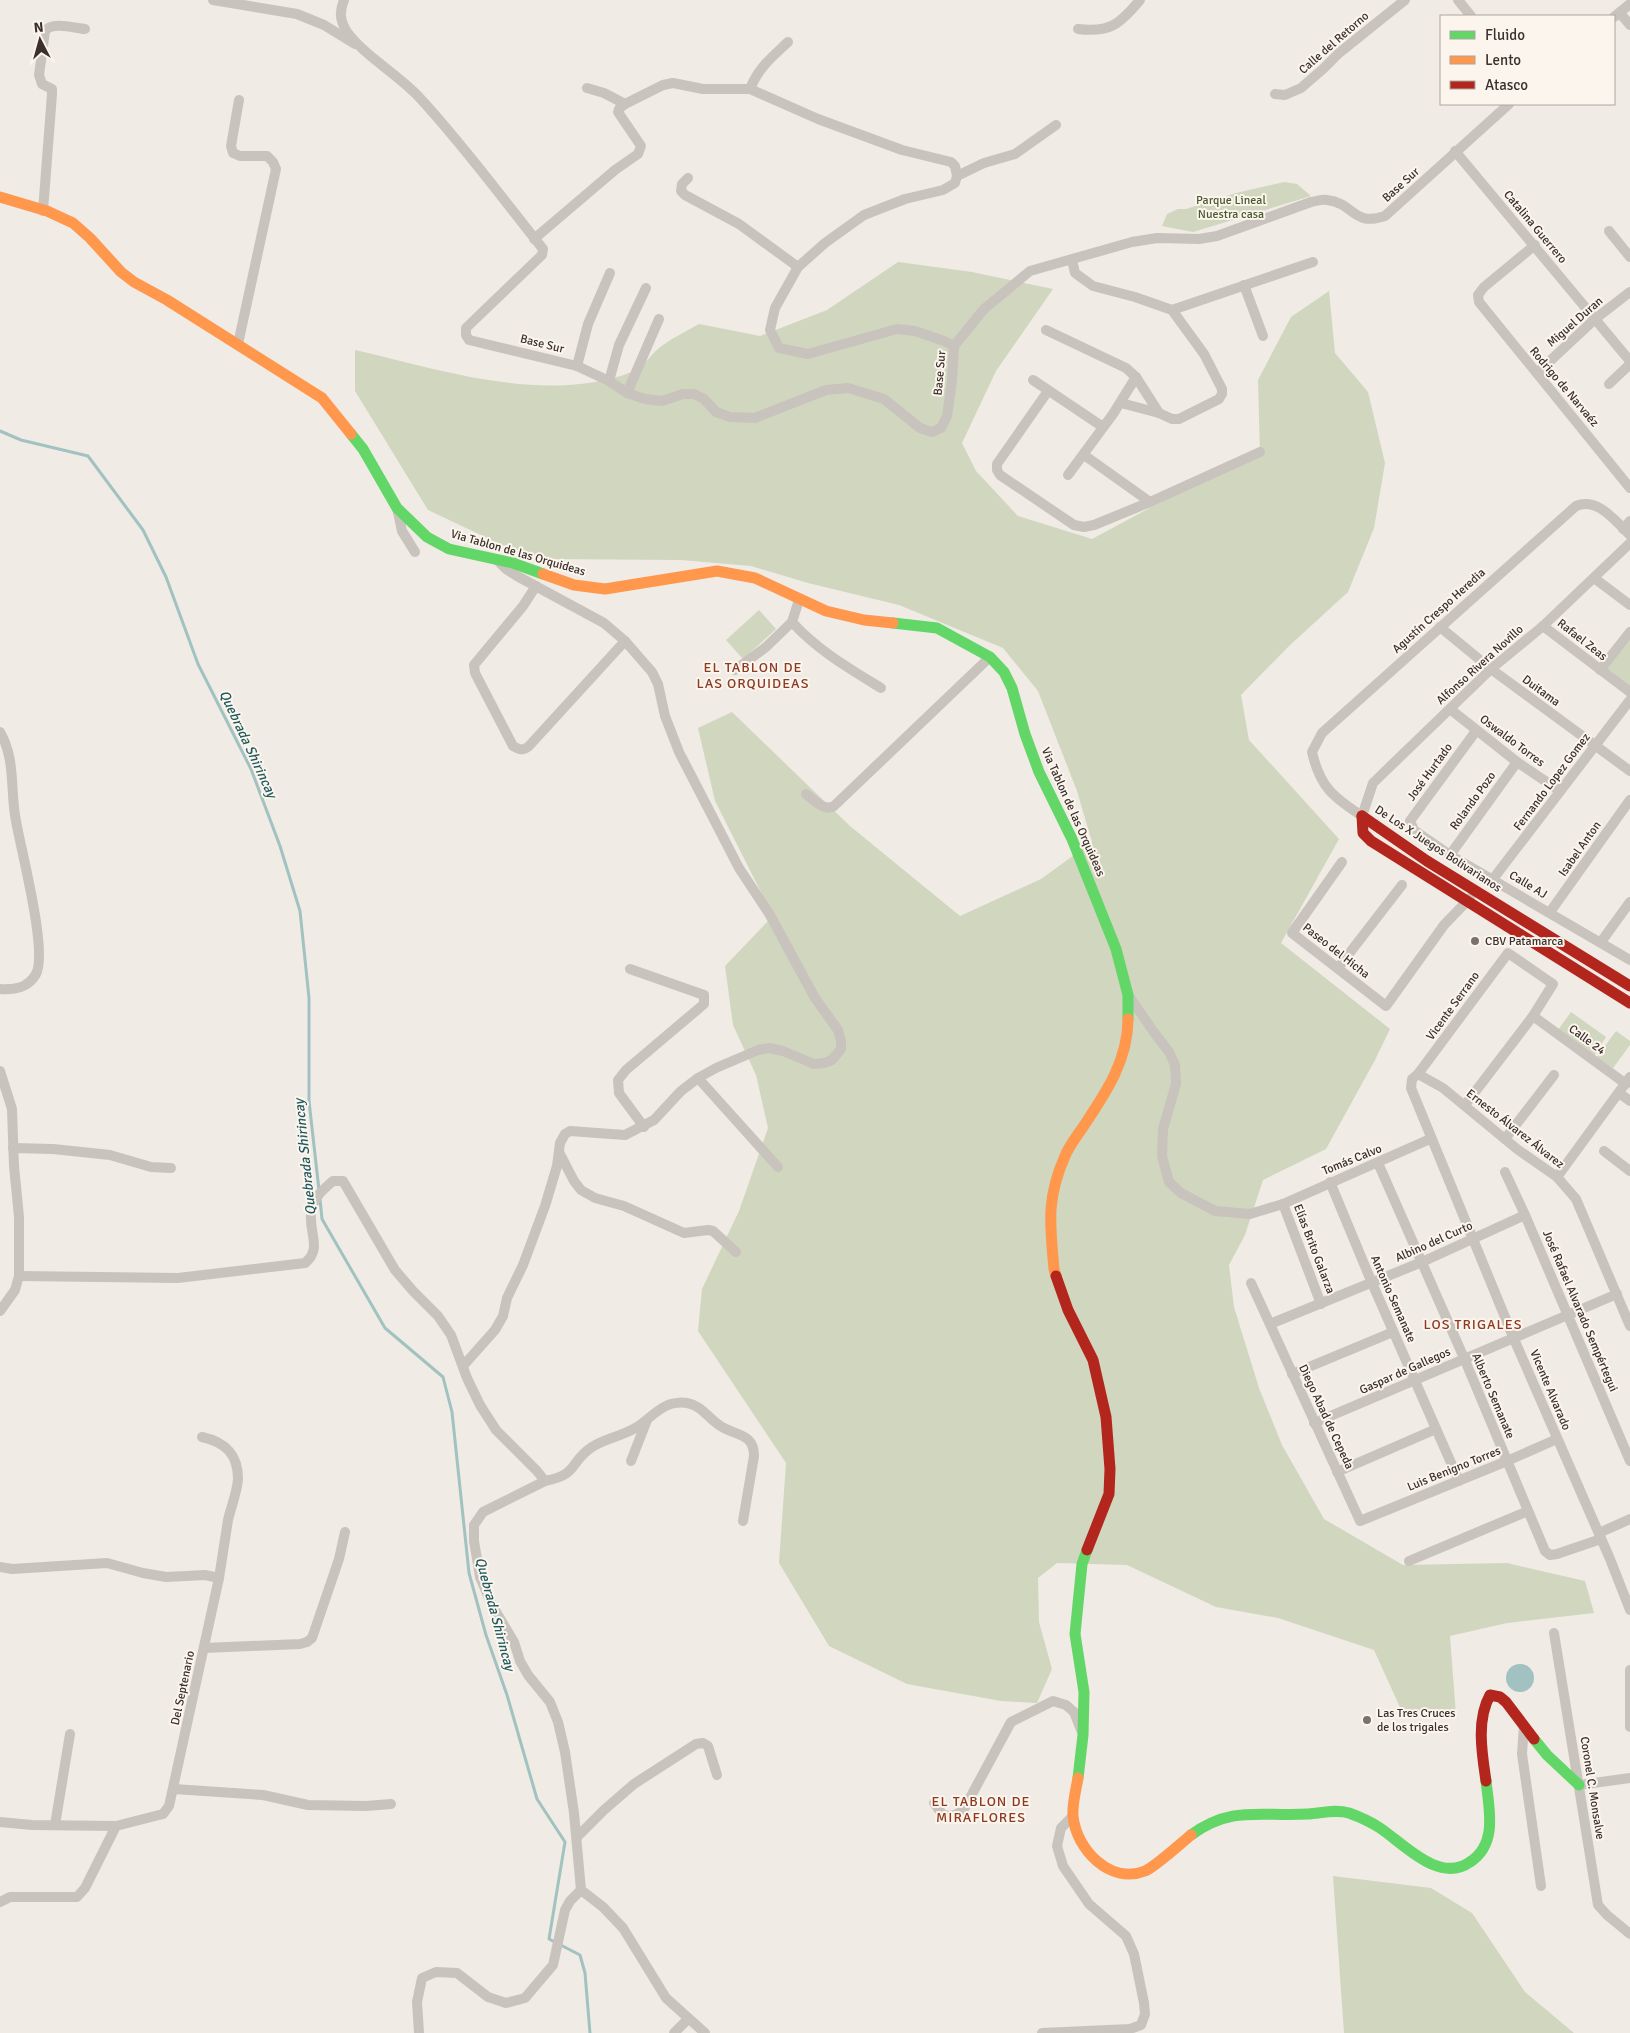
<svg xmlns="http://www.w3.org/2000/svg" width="1630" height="2033" font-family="Signika,sans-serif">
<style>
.green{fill:#d1d6bf}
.water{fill:#a1c2c1}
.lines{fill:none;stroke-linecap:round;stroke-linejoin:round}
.stream{stroke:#a1c2c1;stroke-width:3}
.street{stroke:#c9c3be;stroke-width:10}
.fast{stroke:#63d668;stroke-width:11}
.slow{stroke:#ff974d;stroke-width:11}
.jam{stroke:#b3261e;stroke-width:11}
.poi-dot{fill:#7a716c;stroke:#fbf5ee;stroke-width:2}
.labels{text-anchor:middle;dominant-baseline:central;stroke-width:4;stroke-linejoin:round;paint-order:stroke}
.street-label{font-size:12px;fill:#3b302b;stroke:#fbf5ee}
.park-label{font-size:12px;fill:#4a5a2e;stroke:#fbf5ee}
.poi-label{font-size:12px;fill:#3b302b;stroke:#fbf5ee;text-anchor:start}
.neighbourhood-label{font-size:14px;letter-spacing:1px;fill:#8c3b22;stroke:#fbf5ee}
.water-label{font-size:14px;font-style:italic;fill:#1f5a5e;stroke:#fbf5ee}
</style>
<rect width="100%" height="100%" fill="#f0ebe5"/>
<g class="green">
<path d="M1284 182 1297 184 1311 196 1193 232 1162 226 1167 214 1178 209H1186L1236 193Z"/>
<path d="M898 262 972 272 1053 289 996 371 962 443 976 471 1018 516 1092 539 1170 497 1260 454 1258 380 1291 317 1329 291 1335 353 1368 392 1385 463 1374 528 1348 592 1289 646 1241 695 1249 740 1339 839 1281 943 1390 1029 1375 1060 1326 1149 1263 1180 1245 1235 1229 1265 1234 1307 1259 1388 1282 1445 1324 1519 1403 1565 1507 1563 1585 1581 1594 1613 1507 1623 1450 1636 1456 1715 1403 1714 1374 1650 1278 1618 1216 1607 1127 1565 1057 1563 1038 1578 1039 1622 1052 1669 1037 1703 1001 1701 907 1684 829 1646 779 1563 786 1463 698 1331 702 1289 739 1211 768 1128 756 1075 733 1025 725 966 769 920 761 892 715 801 698 728 732 712 850 826 960 916 1041 879 1092 842 1077 791 1038 691 1003 648 899 605 808 583 751 566 681 560 545 559 502 545 428 510 355 391V350C442 370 545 405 632 372 644 368 652 352 663 345 674 337 687 331 699 324L760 336 827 310Z"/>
<path d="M759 610 776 629 743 659 726 640Z"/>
<path d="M1630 640V687L1606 669Z"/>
<path d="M1571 1012 1606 1037 1594 1056 1558 1030Z"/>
<path d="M1616 1031 1630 1041V1045L1613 1068 1597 1057Z"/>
<path d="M1333 1876 1431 1888 1472 1913 1525 1992 1574 2033H1344Z"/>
</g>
<circle class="water" cx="1520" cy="1678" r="14"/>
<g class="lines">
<g class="stream">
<path d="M0 431 21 440 88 456 143 530 166 577 198 664 251 769 280 846 300 911 309 998V1101L319 1190"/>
<path d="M320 1199 322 1219 385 1328 443 1377 452 1412 469 1573 486 1635 507 1695 537 1799 565 1842 549 1939 580 1955 585 1973 590 2033"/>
</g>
<g class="street">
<path d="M213 0 297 14 324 25 355 44"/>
<path d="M344 0C339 12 340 21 347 32 366 57 396 73 418 96 462 143 502 198 543 249L542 255 466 328V335L469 340 577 366 609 381 627 393 645 399 662 401 683 394H694L704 399 716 412 730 417 755 418 826 390 848 388 884 399 920 428 932 432 941 428 947 416 952 381 954 346 984 309 1030 271 1132 242 1157 238 1199 239 1217 236 1311 202C1316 201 1322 199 1327 200 1354 203 1353 227 1385 216L1509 104"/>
<path d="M1458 0 1471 16"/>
<path d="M1620 13 1630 25"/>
<path d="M1614 17 1630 4"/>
<path d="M1078 29C1110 33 1120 24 1140 0"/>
<path d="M587 88 604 93 625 104 663 85 673 83 703 89H750L818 119 902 150 951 162 955 166 957 176 955 183 943 190 905 199 864 215 825 243 798 267 775 308 770 330 779 348 808 354 897 329 915 331 944 341 954 346"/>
<path d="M750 89C758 68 772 57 788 42"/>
<path d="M1275 94 1285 95 1301 88 1323 69 1339 53 1405 0"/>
<path d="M1455 151 1630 361"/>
<path d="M957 176 984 163 1015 154 1056 125"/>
<path d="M688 178 682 184 681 191 685 195 739 224 798 267"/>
<path d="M43 211 52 94V89L42 84 39 75 45 31C52 21 74 28 85 29"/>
<path d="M1609 231 1630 257"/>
<path d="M534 239 615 170 638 154 641 146 618 112 619 109 625 104"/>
<path d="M1535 245 1484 287 1478 295 1479 302 1630 488"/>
<path d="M1072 260 1075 273 1093 286 1135 297 1172 310 1204 354 1222 389V394L1219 399 1179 419H1172L1159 413 1121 403"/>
<path d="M1244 285 1263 336"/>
<path d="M1172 310 1313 262"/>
<path d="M1046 330 1126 368 1136 377 1159 413"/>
<path d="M238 344 276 169 273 162 267 156H240L233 153 231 146 239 100"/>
<path d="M577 366 588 324 610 273"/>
<path d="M1537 373 1595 319 1630 292"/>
<path d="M1033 380 1103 427"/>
<path d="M609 381 619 345 646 288"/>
<path d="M1609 384 1630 364"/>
<path d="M1048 391 997 464V470L1000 475 1074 525 1084 527 1094 525 1150 502 1260 452"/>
<path d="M627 393 659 319"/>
<path d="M1084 455 1150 502"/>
<path d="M1068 475 1113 414 1136 377"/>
<path d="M397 508 402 531 415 552"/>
<path d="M1623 529 1630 521"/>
<path d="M1630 535C1615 521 1598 497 1576 506L1322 733 1312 752C1320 787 1333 797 1362 816L1373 783 1491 669 1543 626 1630 543"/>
<path d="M1594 578 1630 605"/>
<path d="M536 586 523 606 474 665 475 673 513 746C520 750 523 751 529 746L625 641"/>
<path d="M799 600 792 622C817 650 850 669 881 688"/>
<path d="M1543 626 1630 692"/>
<path d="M1440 627 1491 669 1630 771"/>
<path d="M735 670 766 647 792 622"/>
<path d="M1600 670 1630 632"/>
<path d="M1450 709 1517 762 1560 791"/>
<path d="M1476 731 1410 821 1414 830 1450 855 1630 960"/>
<path d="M0 732C16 759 10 792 16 821 21 850 48 952 36 974 28 988 15 990 0 989"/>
<path d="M806 794C814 800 825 812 834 806L990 657"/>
<path d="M1450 855 1517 762"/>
<path d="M1342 862 1292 933 1386 1006 1444 925 1470 898"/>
<path d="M1493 879 1630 700"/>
<path d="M1550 912 1630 800"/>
<path d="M1601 942 1630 902"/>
<path d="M1338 968 1402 885"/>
<path d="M630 969 704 995V1004L626 1070 618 1080 619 1093 644 1127"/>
<path d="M1129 996 1153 1031 1169 1052 1175 1065 1176 1084 1163 1129 1162 1156 1169 1182 1181 1193 1215 1211 1250 1214 1283 1204 1430 1139"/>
<path d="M1533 1016 1626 1084"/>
<path d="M0 1071 12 1109 14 1166 19 1217V1276L15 1290 0 1311"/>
<path d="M1418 1074 1443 1088 1517 1149 1557 1177 1576 1199 1630 1326"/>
<path d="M698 1078 778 1167"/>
<path d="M1619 1093 1630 1101"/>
<path d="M1465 1105 1533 1016 1553 984 1508 953 1418 1074 1412 1079 1411 1088 1514 1339 1610 1559 1630 1610"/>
<path d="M1505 1139 1554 1075"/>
<path d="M13 1148 53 1149 110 1155 151 1167 171 1168"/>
<path d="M1604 1151 1630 1171"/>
<path d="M559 1152 574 1181 581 1190 595 1198 624 1206 684 1233 708 1230 713 1231 736 1252"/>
<path d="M1378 1163 1464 1358 1545 1551 1550 1555 1557 1554 1601 1539"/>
<path d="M1505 1172 1525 1215 1630 1461"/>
<path d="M1557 1177 1630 1077"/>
<path d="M1330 1182 1372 1283 1459 1481"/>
<path d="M1283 1204 1321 1304"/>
<path d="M19 1276 178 1278 305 1263C324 1248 306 1229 312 1208 315 1196 324 1189 333 1181H343L395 1270 413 1291 438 1316 451 1335 467 1378 480 1405 496 1430 537 1471 545 1481 483 1512 474 1525V1541L480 1577 492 1605 514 1642 520 1661 528 1675 550 1702 558 1722 565 1752 574 1813 581 1890"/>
<path d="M1251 1283 1360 1521 1507 1461 1557 1439"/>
<path d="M1270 1324 1422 1262 1525 1215"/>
<path d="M463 1366 495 1330 503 1316 507 1298 523 1265 545 1206 557 1166 560 1143 565 1134 570 1131 625 1135 654 1120 681 1091 698 1078 716 1068 758 1050 769 1048 783 1051 814 1064 824 1063 832 1060 841 1049V1041L838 1030 815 998 770 915 739 868 679 752 665 716 658 684 652 672 625 641 604 623 517 576 506 569 497 560"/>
<path d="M1292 1374 1393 1332"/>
<path d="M1314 1423 1617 1294"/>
<path d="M202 1437C225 1442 238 1454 238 1479 237 1493 231 1507 228 1520 225 1539 222 1559 219 1578"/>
<path d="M631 1461 647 1420"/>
<path d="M1337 1472 1436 1429"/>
<path d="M545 1481C579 1475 569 1462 592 1447 606 1438 623 1436 637 1427 648 1420 656 1410 668 1405 672 1403 681 1402 687 1403 704 1406 709 1421 724 1428 739 1436 754 1435 754 1456L743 1521"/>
<path d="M1599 1533 1630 1519"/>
<path d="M1409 1561 1528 1511"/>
<path d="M0 1567 12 1569 107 1563 143 1573 166 1577 205 1575 219 1578 169 1806 163 1814 116 1826 85 1888 77 1897H10L0 1902"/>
<path d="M1554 1633 1598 1905 1607 1915 1630 1934"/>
<path d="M204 1648 300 1644 307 1642 312 1638 339 1559 345 1532"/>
<path d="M1630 1670V1727"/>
<path d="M1524 1725 1522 1754 1541 1886"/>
<path d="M1579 1785 1630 1778"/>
<path d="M174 1789 263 1795 308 1805 366 1806 391 1804"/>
<path d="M934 1803 943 1815C952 1817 957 1815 964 1809L1011 1722 1053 1701 1066 1705 1074 1712 1081 1730"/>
<path d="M0 1822 32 1825 116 1826"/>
<path d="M55 1825 70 1734"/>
<path d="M577 1837 604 1810 634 1784 696 1744 703 1743 708 1746 717 1775"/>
<path d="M581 1890 603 1907 623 1928 666 1998 705 2033"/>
<path d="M419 2033 417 2002 422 1978 436 1972 457 1973 488 1997 506 2003 525 1998 553 1965 565 1910 570 1901 581 1890"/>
<path d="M674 2033 688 2019"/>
<path d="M1042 2033 1130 2029 1141 2025 1145 2014 1144 2003 1134 1954 1126 1936 1089 1904 1063 1866 1057 1846 1061 1828 1073 1816"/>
</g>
<g class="fast">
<path d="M351 434 363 449 397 508 427 537 449 549 513 563 543 574"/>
<path d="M893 623 937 628 990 657 1004 672 1012 688 1025 734 1039 772 1072 839 1116 949 1128 995V1019"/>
<path d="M1534 1739 1547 1755 1579 1785"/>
<path d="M1078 1778 1083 1735 1084 1692 1075 1634 1082 1564 1087 1550"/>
<path d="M1191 1835C1232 1805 1261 1817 1308 1814 1322 1813 1335 1809 1349 1813 1360 1817 1371 1822 1380 1828 1404 1844 1439 1884 1470 1862 1498 1844 1489 1809 1486 1781"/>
</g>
<g class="slow">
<path d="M0 197 47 211 73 223 90 238 121 272 134 282 167 300 322 398 351 434"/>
<path d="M543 574 574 585 605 589 717 571 755 578 826 611 864 620 893 623"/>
<path d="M1056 1276 1054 1269C1050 1224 1046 1199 1065 1156 1069 1146 1077 1136 1083 1127 1105 1094 1128 1061 1128 1019"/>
<path d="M1078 1778C1076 1790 1072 1804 1073 1816 1076 1849 1110 1885 1145 1871 1155 1867 1180 1844 1191 1835"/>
</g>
<g class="jam">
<path d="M1362 816 1363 833 1371 841 1630 1003"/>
<path d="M1362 816 1427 861 1630 986"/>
<path d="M1056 1276 1068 1310 1093 1360 1106 1417 1110 1469 1109 1494 1087 1550"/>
<path d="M1486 1781C1482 1754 1476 1720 1490 1695L1500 1697 1506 1702 1534 1739"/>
</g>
</g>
<g class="poi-dot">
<circle cx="1475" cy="941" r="5"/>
<circle cx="1367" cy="1720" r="5"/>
</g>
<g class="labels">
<g class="street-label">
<text transform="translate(1334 43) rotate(-41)">Calle del Retorno</text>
<text transform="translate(1401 185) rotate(-42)">Base Sur</text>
<text transform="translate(1535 227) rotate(50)">Catalina Guerrero</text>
<text transform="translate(1575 322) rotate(-41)">Miguel Duran</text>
<text transform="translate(542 344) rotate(14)">Base Sur</text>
<text transform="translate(940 373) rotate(-85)">Base Sur</text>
<text transform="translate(1564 387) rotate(50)">Rodrigo de Narvaéz</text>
<text transform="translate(518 553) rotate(16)">Via Tablon de las Orquideas</text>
<text transform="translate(1439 611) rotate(-42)">Agustín Crespo Heredia</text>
<text transform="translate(1582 640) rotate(38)">Rafael Zeas</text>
<text transform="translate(1480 665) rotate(-42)">Alfonso Rivera Novillo</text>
<text transform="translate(1541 691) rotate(36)">Duitama</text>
<text transform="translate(1512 741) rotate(37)">Oswaldo Torres</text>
<text transform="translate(1430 772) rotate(-54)">José Hurtado</text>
<text transform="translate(1552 782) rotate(-53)">Fernando Lopez Gomez</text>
<text transform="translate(1473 801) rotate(-54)">Rolando Pozo</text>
<text transform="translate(1073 812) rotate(66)">Via Tablon de las Orquideas</text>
<text transform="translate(1438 849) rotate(33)">De Los X Juegos Bolivarianos</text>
<text transform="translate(1580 849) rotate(-55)">Isabel Anton</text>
<text transform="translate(1528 885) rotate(31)">Calle AJ</text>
<text transform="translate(1336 951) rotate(38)">Paseo del Hicha</text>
<text transform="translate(1453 1006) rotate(-54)">Vicente Serrano</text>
<text transform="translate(1587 1040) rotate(36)">Calle 24</text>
<text transform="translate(1515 1129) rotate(38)">Ernesto Álvarez Álvarez</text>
<text transform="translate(1352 1160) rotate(-22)">Tomás Calvo</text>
<text transform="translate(1434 1242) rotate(-24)">Albino del Curto</text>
<text transform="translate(1314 1249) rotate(69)">Elías Brito Galarza</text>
<text transform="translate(1393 1299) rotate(66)">Antonio Semanate</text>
<text transform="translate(1580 1311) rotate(67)">José Rafael Alvarado Sempértegui</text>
<text transform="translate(1405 1371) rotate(-24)">Gaspar de Gallegos</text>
<text transform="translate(1550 1390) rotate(67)">Vicente Alvarado</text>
<text transform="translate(1493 1396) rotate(67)">Alberto Semanate</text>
<text transform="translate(1326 1417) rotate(65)">Diego Abad de Cepeda</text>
<text transform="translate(1454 1469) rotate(-22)">Luis Benigno Torres</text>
<text transform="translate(183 1688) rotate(-78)">Del Septenario</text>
<text transform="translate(1592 1788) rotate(81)">Coronel C. Monsalve</text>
</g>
<g class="park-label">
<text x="1231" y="200">Parque Lineal<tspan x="1231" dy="14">Nuestra casa</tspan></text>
</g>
<g class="poi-label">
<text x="1485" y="941">CBV Patamarca</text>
<text x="1377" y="1713">Las Tres Cruces<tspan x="1377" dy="14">de los trigales</tspan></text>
</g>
<g class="neighbourhood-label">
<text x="753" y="667">EL TABLON DE<tspan x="753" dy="16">LAS ORQUIDEAS</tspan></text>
<text x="1473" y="1324">LOS TRIGALES</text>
<text x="981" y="1801">EL TABLON DE<tspan x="981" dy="16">MIRAFLORES</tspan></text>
</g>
<g class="water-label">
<text transform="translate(248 744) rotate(65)">Quebrada Shirincay</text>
<text transform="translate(305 1157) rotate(-96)">Quebrada Shirincay</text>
<text transform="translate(495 1614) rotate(75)">Quebrada Shirincay</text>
</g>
</g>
<rect x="1440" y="15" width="175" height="90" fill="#fbf5ee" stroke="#aea6a0"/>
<rect x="1450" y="31" width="25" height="8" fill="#63d668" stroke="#aea6a0"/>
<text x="1485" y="40" font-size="15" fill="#3b302b">Fluido</text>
<rect x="1450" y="56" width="25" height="8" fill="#ff974d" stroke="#aea6a0"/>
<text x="1485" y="65" font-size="15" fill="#3b302b">Lento</text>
<rect x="1450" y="81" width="25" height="8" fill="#b3261e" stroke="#aea6a0"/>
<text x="1485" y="90" font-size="15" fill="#3b302b">Atasco</text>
<g transform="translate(40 40) rotate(354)" stroke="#fbf5ee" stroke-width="4" paint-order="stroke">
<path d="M0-4L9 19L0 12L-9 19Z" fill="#3b302b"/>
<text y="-8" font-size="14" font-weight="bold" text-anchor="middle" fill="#3b302b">N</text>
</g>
</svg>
